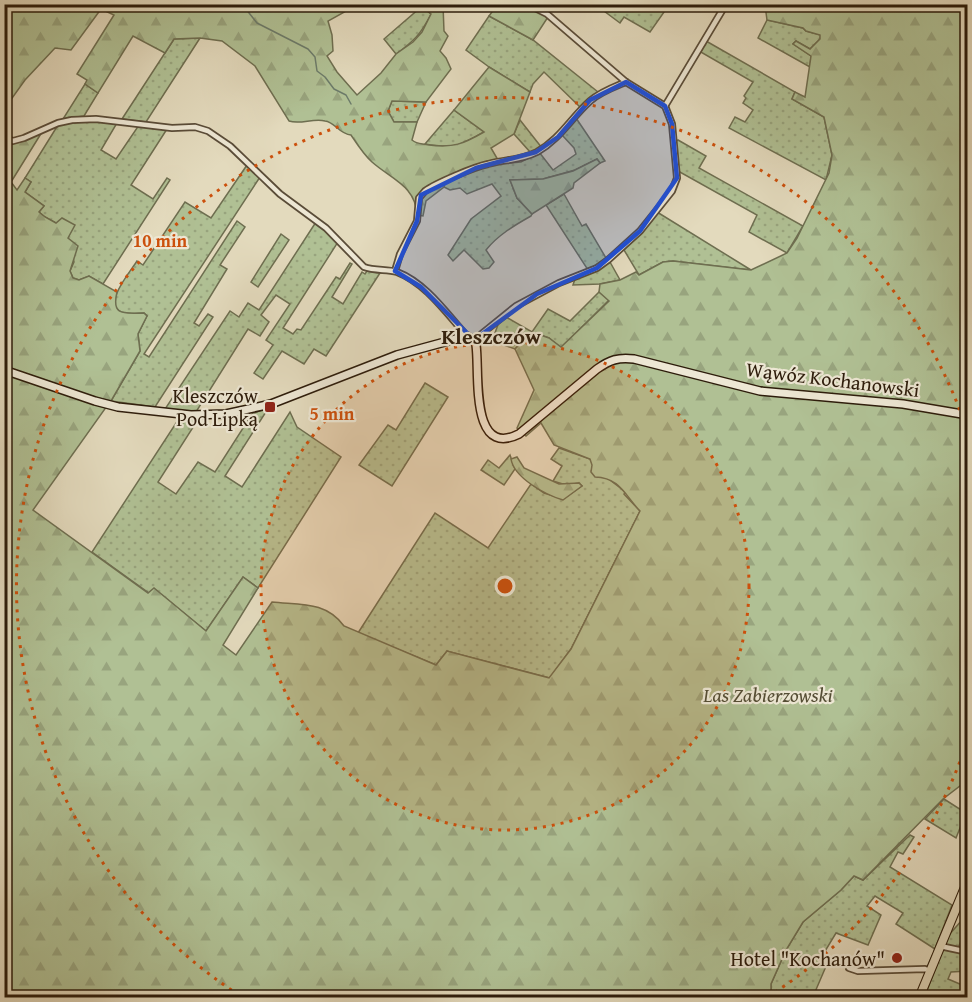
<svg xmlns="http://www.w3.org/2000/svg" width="972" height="1002" font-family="'Gentium Book Plus',serif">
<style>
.grass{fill:url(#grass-dots);stroke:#6e6e50;stroke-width:1.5}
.forest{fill:url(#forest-firs);stroke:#6e6e50;stroke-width:1.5}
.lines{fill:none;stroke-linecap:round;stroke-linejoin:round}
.stream{stroke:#6c7b6a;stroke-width:1.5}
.street-casing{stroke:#5a4c38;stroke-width:8}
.secondary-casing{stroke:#2d1c0b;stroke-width:10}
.primary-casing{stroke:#2d1c0b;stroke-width:10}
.street{stroke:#ede7d4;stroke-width:4.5}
.secondary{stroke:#ede7d4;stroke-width:7}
.primary{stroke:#e3dabd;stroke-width:8}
.marked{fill:#1d4ed8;fill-opacity:0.2;stroke:#1d4ed8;stroke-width:4.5;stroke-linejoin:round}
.ring{fill:none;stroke:#cc500c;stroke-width:3;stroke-dasharray:3 6}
.poi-dot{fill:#8f2418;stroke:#ede7d4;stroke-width:2}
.labels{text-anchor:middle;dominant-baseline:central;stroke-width:4.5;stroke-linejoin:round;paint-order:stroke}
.street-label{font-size:20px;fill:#2d1c0b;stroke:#ede7d4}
.poi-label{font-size:20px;fill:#2d1c0b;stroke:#ede7d4;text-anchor:end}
.park-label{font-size:20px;font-style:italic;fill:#544d34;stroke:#ede7d4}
.quarter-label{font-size:22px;font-weight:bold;fill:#2d1c0b;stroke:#ede7d4}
.centre{fill:#cc500c;stroke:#ede7d4;stroke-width:3}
.ring-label{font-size:18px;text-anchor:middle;font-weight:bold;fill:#cc500c;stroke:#ede7d4;stroke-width:4.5;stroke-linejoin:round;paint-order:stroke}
</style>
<defs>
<pattern id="grass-dots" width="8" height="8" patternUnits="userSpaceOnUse" patternTransform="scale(1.5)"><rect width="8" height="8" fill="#b0c094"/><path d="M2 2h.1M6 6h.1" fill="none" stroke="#98a47e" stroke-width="1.8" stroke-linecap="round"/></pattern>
<pattern id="forest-firs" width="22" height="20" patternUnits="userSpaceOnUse" patternTransform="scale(1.5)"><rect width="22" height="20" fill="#b0c094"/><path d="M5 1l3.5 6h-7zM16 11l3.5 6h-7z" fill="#98a47e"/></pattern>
</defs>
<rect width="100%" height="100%" fill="#e3dabd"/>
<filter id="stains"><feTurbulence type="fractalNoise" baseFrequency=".00333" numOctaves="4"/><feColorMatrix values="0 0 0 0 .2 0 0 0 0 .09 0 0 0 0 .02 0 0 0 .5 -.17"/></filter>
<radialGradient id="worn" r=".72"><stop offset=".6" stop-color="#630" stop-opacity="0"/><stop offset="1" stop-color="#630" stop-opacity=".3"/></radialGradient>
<g class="grass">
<path d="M418 5H430L426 10 431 14C421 34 414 41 396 54L384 39 421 7Z"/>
<path d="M607 5V4L669 5 650 32 624 17 620 23 604 11Z"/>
<path d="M489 16 533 40 598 92 581 108 544 72 533 84 530 92 489 67 466 50Z"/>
<path d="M767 20 803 28 806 31 821 35 820 39 810 49 796 41 793 44 811 56 810 67 758 38Z"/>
<path d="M200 38 146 122 122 119 174 39Z"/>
<path d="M706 41 795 92 792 99 824 117 832 155 826 180 729 128 735 117 745 122 753 110 743 103 746 98 744 96 753 82 699 51Z"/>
<path d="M85 84 98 93 84 116 63 119Z"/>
<path d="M392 101 426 102 417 122H394L388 111Z"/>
<path d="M454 110 484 132C460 146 454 149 425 144Z"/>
<path d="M576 118 605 161 600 163 597 159 575 170 543 179 510 180 517 198 532 214 531 216C515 225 498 235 486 250L494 262 489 268 483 269 464 250 453 261 448 255 471 219 501 196 492 184 467 194 460 188 450 190 444 187 445 182 476 165 511 160V163L521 162 539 152 553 170 576 154 574 148 562 135Z"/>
<path d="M520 120 542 148 531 153 514 134Z"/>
<path d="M73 121 117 123 101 150 116 159 139 125 167 129 131 185 153 199 167 178 170 180 103 284 89 276 79 280 73 278 70 271 74 262 68 238 56 223 45 217 39 212 44 206 25 192 31 182 25 178 58 125Z"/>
<path d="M678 140 706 156 699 168 803 226 787 253 749 232 757 215 678 171 675 142Z"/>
<path d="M247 165 260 177 144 354 149 357 237 221 245 227 220 265 227 269 194 323 199 326 208 314 213 317 155 407 111 401 140 351 138 334 147 316 144 313C138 313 131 314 125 313 99 308 130 272 137 261L143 265 185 202 211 218Z"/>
<path d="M564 194 582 226 586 224 606 258 588 270 546 205Z"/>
<path d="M657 212 751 270 673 261 663 262 639 275 624 250Z"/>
<path d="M316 222 338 242 283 328 293 334 297 329 301 330 336 277 340 279 350 263 352 264 332 297 343 304 362 272 365 274 367 271 380 273 326 356 314 349 304 364 282 351 263 379 254 373 273 345 266 340 290 304 276 295 261 315 269 322 260 336 248 329 196 412 165 409 230 311 239 317 248 303 259 310Z"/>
<path d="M281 234 289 240 258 287 251 282Z"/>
<path d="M610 262 620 280 600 284 573 285 575 279Z"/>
<path d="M599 292 609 300 561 348 549 338 532 332 515 349 492 341 499 322 506 317 532 332 548 309 570 321Z"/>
<path d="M425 383 448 397 392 486 359 465 388 425 396 430Z"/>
<path d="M269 407 225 476 242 487 290 412 297 427 341 457 258 588 243 577 206 631 154 589 149 593 92 552 180 417 199 418 158 482 176 494 198 462 215 472 252 414Z"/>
<path d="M559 448 590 459C595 472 615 482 625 492L624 494 640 511 571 649 550 678 447 651 436 665 358 633 435 513 488 548 531 484 544 493 563 499 582 486 579 483 566 485 553 481 562 466 551 459Z"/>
<path d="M510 455 515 469 504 485 481 470 488 460 499 468Z"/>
<path d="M944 799 966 813 956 838 925 819Z"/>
<path d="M910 835 914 837 903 854 898 852 890 867 952 905 935 949 896 924 903 913 875 896 867 906 881 915 868 945 836 933 819 961 827 964 815 992 828 997H778L771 995V984L786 950 803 922 841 890 854 876 863 880Z"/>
<path d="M963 919 967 921V927L958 948 967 949V971L951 972 948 979 967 987V997L924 998 948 936Z"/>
</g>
<g class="forest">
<path d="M5 4 357 5 328 21 332 35 333 51 327 56 337 72 357 95 381 73 396 54 413 42 422 32 431 14 426 10 430 5H443L444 31 448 36 440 51 446 58 451 69 426 102 392 101 388 111 394 122H417L412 140C418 145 422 143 429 145 454 148 463 144 484 132L454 110 489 67 530 92 514 134 491 148 498 160 445 182 444 187 426 201 423 216 417 215C416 186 391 179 372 162 364 155 357 144 351 135 339 134 335 122 325 121 313 118 300 125 289 121L255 66 222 41 200 38 174 39 165 53 133 36 98 93 85 84 87 80 77 74 114 15 101 9 71 50 55 48 25 80 5 108Z"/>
<path d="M524 4 548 17 533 40 489 16 497 5Z"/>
<path d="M765 5H967V776L965 782 943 799 863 880 854 876 841 890 803 922 786 950 771 984V997H5L4 372 107 406 33 510 148 593 154 588 206 631 243 577 258 588 223 645 236 655 272 602C300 605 326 601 344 626L436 665 447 651 549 678 571 649 640 511C624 494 620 478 595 477L591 472 592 465 590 459 554 445 541 423 526 436 517 428 534 390 515 349 532 332 549 338 561 347 609 301 599 292 600 284 620 280 636 272 639 275 663 262 673 261 751 270 787 253 797 238 829 173 832 155 824 117 792 99 795 92 805 97 811 56 793 44 796 41 810 49 820 39V35L806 31 803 28 767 20Z"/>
<path d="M42 132 11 182 17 190 25 178 31 182 25 192 44 206 39 212 45 217 56 223 62 218 75 225 68 238 78 246 70 271 73 278 79 280 89 276 117 292C111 317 125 313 144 313L147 316 138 334 140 351 111 401C75 393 40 378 5 367V142H19Z"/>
<path d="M597 159 600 163 574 183 573 188 532 214 517 198 510 180 543 179 573 171Z"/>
<path d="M517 457 524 468 559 484 579 483 582 486 563 500C546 495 514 478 511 459Z"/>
</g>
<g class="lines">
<g class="stream">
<path d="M242 4 257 23 308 49 315 57 317 71 325 77 334 89 346 95 351 104"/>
<path d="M934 951 941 934"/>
<path d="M927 967 933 954"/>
</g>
<g class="street-casing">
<g id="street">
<path d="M665 106 726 4"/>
<path d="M4 138 13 141 24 138 58 123 72 120 96 119 172 128 195 127 208 131 230 146 280 194 326 228 364 267C375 271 387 269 397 272 426 283 447 314 467 336"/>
<path d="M395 271 400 254 417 221 419 198 425 191C436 183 474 167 488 164 506 159 519 161 537 152 560 139 571 118 590 101 600 92 614 87 626 82"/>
<path d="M474 340 516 306 559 283 597 268 608 260 640 231 672 191 677 178 672 124 665 106 626 82 547 14 527 4"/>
<path d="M940 946 968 952"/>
<path d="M849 968 858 971 925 969 930 971"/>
</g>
</g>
<g class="secondary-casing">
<path id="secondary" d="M4 370 95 401 118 407 191 415 226 414 271 404 397 355 467 336 474 340 476 345C480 371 469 459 519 434L597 369C610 360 618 357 634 359L760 391 903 404 968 415"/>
</g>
<g class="primary-casing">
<path id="primary" d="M919 998 968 880"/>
</g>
<use href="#street" class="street"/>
<use href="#secondary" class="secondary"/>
<use href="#primary" class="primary"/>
</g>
<path class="marked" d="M626 82 665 106 672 124 677 178 640 231 597 268 537 294 474 340 421 287 395 271 417 221 421 195 476 168 536 152 558 137 590 100Z"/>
<circle cx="505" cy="586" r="244" fill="#cc500c" fill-opacity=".12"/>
<g class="ring">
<circle cx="505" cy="586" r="244"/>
<path d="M966 745A488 488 0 0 1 771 995M239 995A488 488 0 1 1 966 427"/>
</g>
<g class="poi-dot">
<rect x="264" y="401" width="12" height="12" rx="3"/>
<circle cx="897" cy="958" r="6"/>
</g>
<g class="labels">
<g class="street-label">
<text transform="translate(833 379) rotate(7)">Wąwóz Kochanowski</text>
</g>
<g class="poi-label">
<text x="258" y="395">Kleszczów<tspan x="258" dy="23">Pod Lipką</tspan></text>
<text x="885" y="958">Hotel "Kochanów"</text>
</g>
<g class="park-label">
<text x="768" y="694">Las Zabierzowski</text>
</g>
<g class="quarter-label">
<text x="491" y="336">Kleszczów</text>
</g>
</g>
<circle cx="505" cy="586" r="9" class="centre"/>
<g class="ring-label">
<text x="160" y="247">10 min</text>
<text x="332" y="420">5 min</text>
</g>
<rect width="972" height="1002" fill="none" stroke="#e3dabd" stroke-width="24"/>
<rect x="6" y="6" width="960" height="990" fill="none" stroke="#2d1c0b" stroke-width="3"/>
<rect x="12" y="12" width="948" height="978" fill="none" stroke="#2d1c0b" stroke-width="1.5"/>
<rect width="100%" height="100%" filter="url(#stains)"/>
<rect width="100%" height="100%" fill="url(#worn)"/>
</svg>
